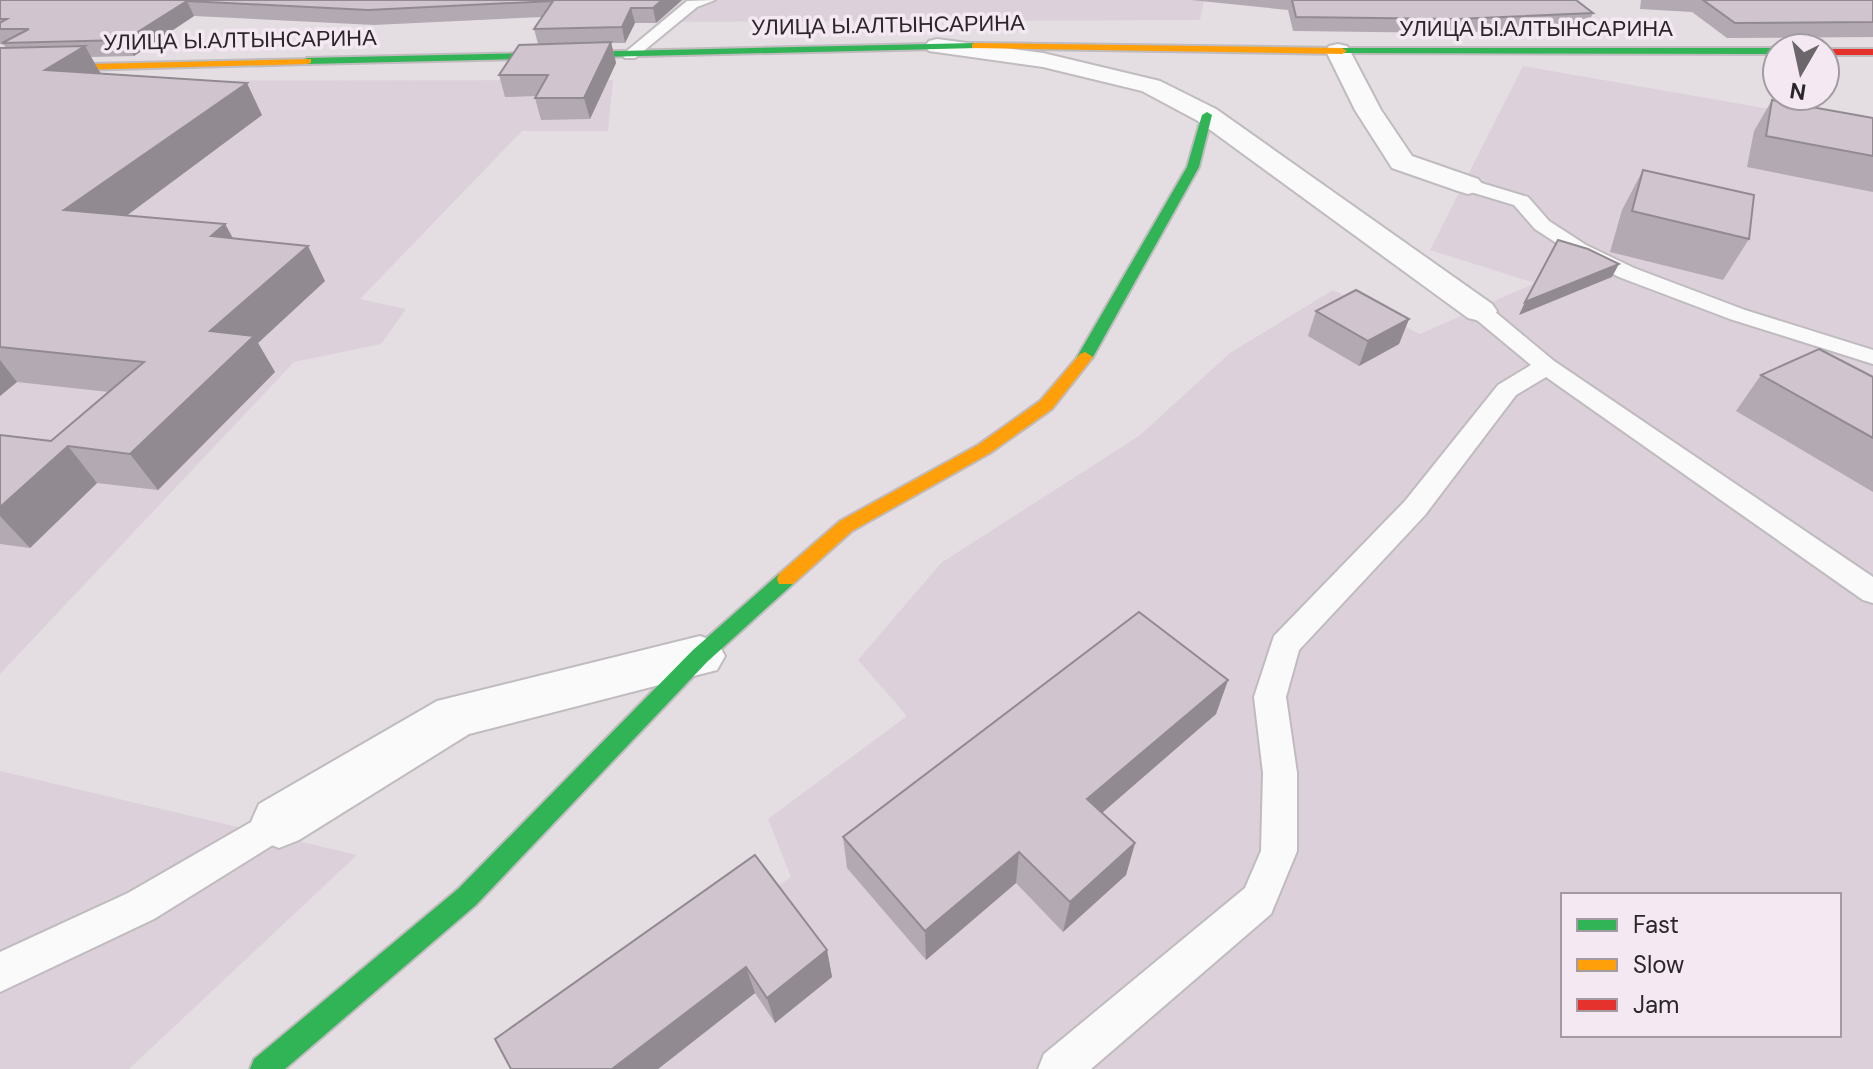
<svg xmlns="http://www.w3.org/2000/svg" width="1873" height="1069" font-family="'DM Sans',sans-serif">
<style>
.built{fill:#dcd0da;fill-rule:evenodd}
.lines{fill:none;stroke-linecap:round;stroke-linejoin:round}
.lane-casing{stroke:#bfbbbe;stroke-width:4}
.street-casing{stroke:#bfbbbe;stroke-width:4}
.fast-casing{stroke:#bfbbbe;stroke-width:4}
.slow-casing{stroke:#bfbbbe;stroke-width:4}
.jam-casing{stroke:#bfbbbe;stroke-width:4}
.lane{fill:#fbfafb;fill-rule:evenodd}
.street{fill:#fbfafb;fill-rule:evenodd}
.fast{fill:#30b455;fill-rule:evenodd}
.slow{fill:#ff9f0a;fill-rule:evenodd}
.jam{fill:#e5322d;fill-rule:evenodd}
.wall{fill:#b3a9b2}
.shaded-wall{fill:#928a91}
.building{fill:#d0c5cf;stroke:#928a91;stroke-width:2}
.labels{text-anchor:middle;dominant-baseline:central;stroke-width:7;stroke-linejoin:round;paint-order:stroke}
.far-street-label{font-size:22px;fill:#2a2629;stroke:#f4e9f2}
</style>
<rect width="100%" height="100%" fill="#e4dee3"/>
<g class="built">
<path d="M647 0H1204L1200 20 620 22Z"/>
<path d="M1523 66 1873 127V1069H518L791 877 768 819 907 716 858 660 941 563 1139 436 1230 353 1333 290 1420 334 1535 283 1430 250ZM1563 895H1839V1035H1563Z"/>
<path d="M613 80 608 131H522L360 299 406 309 381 344 294 362 0 674V81Z"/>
<path d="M0 771 357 855 129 1069H0Z"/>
</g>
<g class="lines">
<g class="lane-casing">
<g id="lane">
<path d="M715 0 697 7 635 58H625L622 55 687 1Z"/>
<path d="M1468 179 1528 197 1549 221 1586 245 1634 268 1745 310 1873 350V364L1730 319 1619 277 1572 253 1535 229 1514 205 1461 189 1459 185 1461 181Z"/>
<path d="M1480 304 1488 306 1554 361 1873 577V603L1863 600 1546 377 1516 395 1425 515 1299 650 1286 697 1297 773V851L1271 914 1091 1069H1038L1044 1054 1245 888 1261 851 1263 773 1254 697 1274 636 1405 501 1498 385 1531 365 1472 316 1469 311 1472 306Z"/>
<path d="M279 806 292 811 297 822 292 833 154 919 0 992V952L128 893Z"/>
</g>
</g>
<g class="street-casing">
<g id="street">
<path d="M937 39 1043 53 1160 81 1216 109 1492 304 1497 311 1492 318 1480 321 1468 318 1198 121 1142 91 1043 67 929 51 925 46 929 41Z"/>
<path d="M1338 44 1347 46 1350 51 1381 110 1412 156 1478 179 1483 185 1478 191 1468 194 1458 191 1392 168 1355 110 1326 51 1329 46Z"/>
<path d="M700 636 717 642 725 656 717 670 469 734 299 840 279 848 259 840 251 822 259 804 437 701Z"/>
</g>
</g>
<g class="fast-casing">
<g id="fast">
<path d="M975 43 978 44V48L307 64 302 61 307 58Z"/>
<path d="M1342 48H1777V54L1339 53V49Z"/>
<path d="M1207 112 1212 115 1199 167 1093 357 1085 362 1080 360 1077 357 1187 167 1202 115Z"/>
<path d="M786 572 793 574 795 579 793 584 707 662 476 905 285 1069H250L254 1059 458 889 693 650 779 574Z"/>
</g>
</g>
<g class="slow-casing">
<g id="slow">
<path d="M975 43 1342 48 1347 51 1342 54 972 48V44Z"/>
<path d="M311 59V63L307 64 0 72V66Z"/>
<path d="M1085 352 1093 357 1052 409 990 453 852 531 793 584H779L777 579 779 574 840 521 978 445 1040 401 1080 354Z"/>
</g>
</g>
<g class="jam-casing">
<rect id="jam" x="1825" y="49" width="48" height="6"/>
</g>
<use href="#lane" class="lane"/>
<use href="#street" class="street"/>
<use href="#fast" class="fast"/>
<use href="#slow" class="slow"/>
<use href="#jam" class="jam"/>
</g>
<g class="wall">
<path d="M0 0H682L656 23H635L625 43H611L616 63 590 119 541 120 535 98 536 96 505 97 499 75 538 44 534 29 542 17 374 25 194 16 134 56 91 57 101 74 262 115 126 216 225 224 233 238 325 281 258 343 275 372 158 490 97 483 30 548 0 544V435L51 441 109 392 17 382 0 396V48H6L4 45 0 44Z"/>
<path d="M1191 0H1576L1593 13 1587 26 1453 33 1293 31 1288 10Z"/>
<path d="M1641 0H1873V37L1727 38 1692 12 1640 9Z"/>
<path d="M1772 100 1873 118V192L1747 167 1754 131Z"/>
<path d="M1643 170 1749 239 1723 280 1610 252 1622 210Z"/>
<path d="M1316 311 1409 319 1399 344 1359 366 1308 336Z"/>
<path d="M1761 375 1873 377V492L1736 411Z"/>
<path d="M1228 680 1216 714 1102 813 1135 843 1126 875 1063 932 1016 883 926 960 847 868 843 837Z"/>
<path d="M755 855 827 950 832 977 775 1023 755 993 658 1069Z"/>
</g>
<g class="shaded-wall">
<path d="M662 0H682L656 23 653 8Z"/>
<path d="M187 1 194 16 134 56 125 40Z"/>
<path d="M631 8 635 23 625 43 622 27Z"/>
<path d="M611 42 616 63 590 119 584 98Z"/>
<path d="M85 46 102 76 45 70Z"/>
<path d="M247 83 262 115 87 245 64 210Z"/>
<path d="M225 224 244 259 211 236Z"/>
<path d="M308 246 325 281 258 343 275 372 158 490 130 454 210 331Z"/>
<path d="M1619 264 1612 277 1519 315 1525 302Z"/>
<path d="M1409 319 1399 344 1359 366 1368 341Z"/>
<path d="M0 360 17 382 0 396Z"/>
<path d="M68 446 97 483 30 548 0 516V507Z"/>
<path d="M1228 680 1216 714 1081 831 1087 799Z"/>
<path d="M1135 843 1126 875 1063 932 1070 902Z"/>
<path d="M1019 852 1016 883 926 960 925 931Z"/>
<path d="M827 950 832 977 775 1023 767 998Z"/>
<path d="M746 967 755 993 658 1069H612Z"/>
</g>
<g class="building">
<path d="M0 0H662L653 8H631L622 27 534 29 553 1 368 10 187 1 125 40 2 43 29 29H0V23L7 19H0Z"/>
<path d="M1292 0H1576L1593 13 1457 19 1296 17Z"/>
<path d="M1703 0H1873V22L1735 23Z"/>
<path d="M611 42 584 98H535L548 75H499L519 45Z"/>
<path d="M85 46 45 70 247 83 64 210 225 224 211 236 308 246 210 331 254 336 130 454 68 446 0 507V435L51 441 144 362 0 347V48Z"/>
<path d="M1772 100 1873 118V156L1766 136Z"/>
<path d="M1643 170 1754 195 1749 239 1632 211Z"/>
<path d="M1558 240 1588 249 1619 264 1525 302Z"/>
<path d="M1356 290 1409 319 1368 341 1316 311Z"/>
<path d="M1819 349 1873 377V438L1761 375Z"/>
<path d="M1139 612 1228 680 1087 799 1135 843 1070 902 1019 852 925 931 843 837Z"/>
<path d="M755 855 827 950 767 998 746 967 612 1069H511L495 1039Z"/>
</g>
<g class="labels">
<g class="far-street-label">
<text transform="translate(888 25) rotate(-1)">УЛИЦА Ы.АЛТЫНСАРИНА</text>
<text x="1536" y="28">УЛИЦА Ы.АЛТЫНСАРИНА</text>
<text transform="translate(240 40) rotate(-1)">УЛИЦА Ы.АЛТЫНСАРИНА</text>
</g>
</g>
<rect x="1561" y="893" width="280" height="144" fill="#f4e9f2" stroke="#a39ba2" stroke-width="2"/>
<rect x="1577" y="919" width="40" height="12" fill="#30b455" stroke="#a39ba2" stroke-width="2"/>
<text x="1633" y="933" font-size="24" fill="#2a2629">Fast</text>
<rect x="1577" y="959" width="40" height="12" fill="#ff9f0a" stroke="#a39ba2" stroke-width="2"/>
<text x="1633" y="973" font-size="24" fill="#2a2629">Slow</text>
<rect x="1577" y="999" width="40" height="12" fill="#e5322d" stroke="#a39ba2" stroke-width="2"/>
<text x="1633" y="1013" font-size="24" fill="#2a2629">Jam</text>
<g transform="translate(1801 72) rotate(189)"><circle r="38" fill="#f4e9f2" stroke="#a39ba2" stroke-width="2"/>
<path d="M0-6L14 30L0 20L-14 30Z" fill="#6b666a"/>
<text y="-12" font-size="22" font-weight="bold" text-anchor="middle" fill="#2a2629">N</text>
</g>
</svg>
